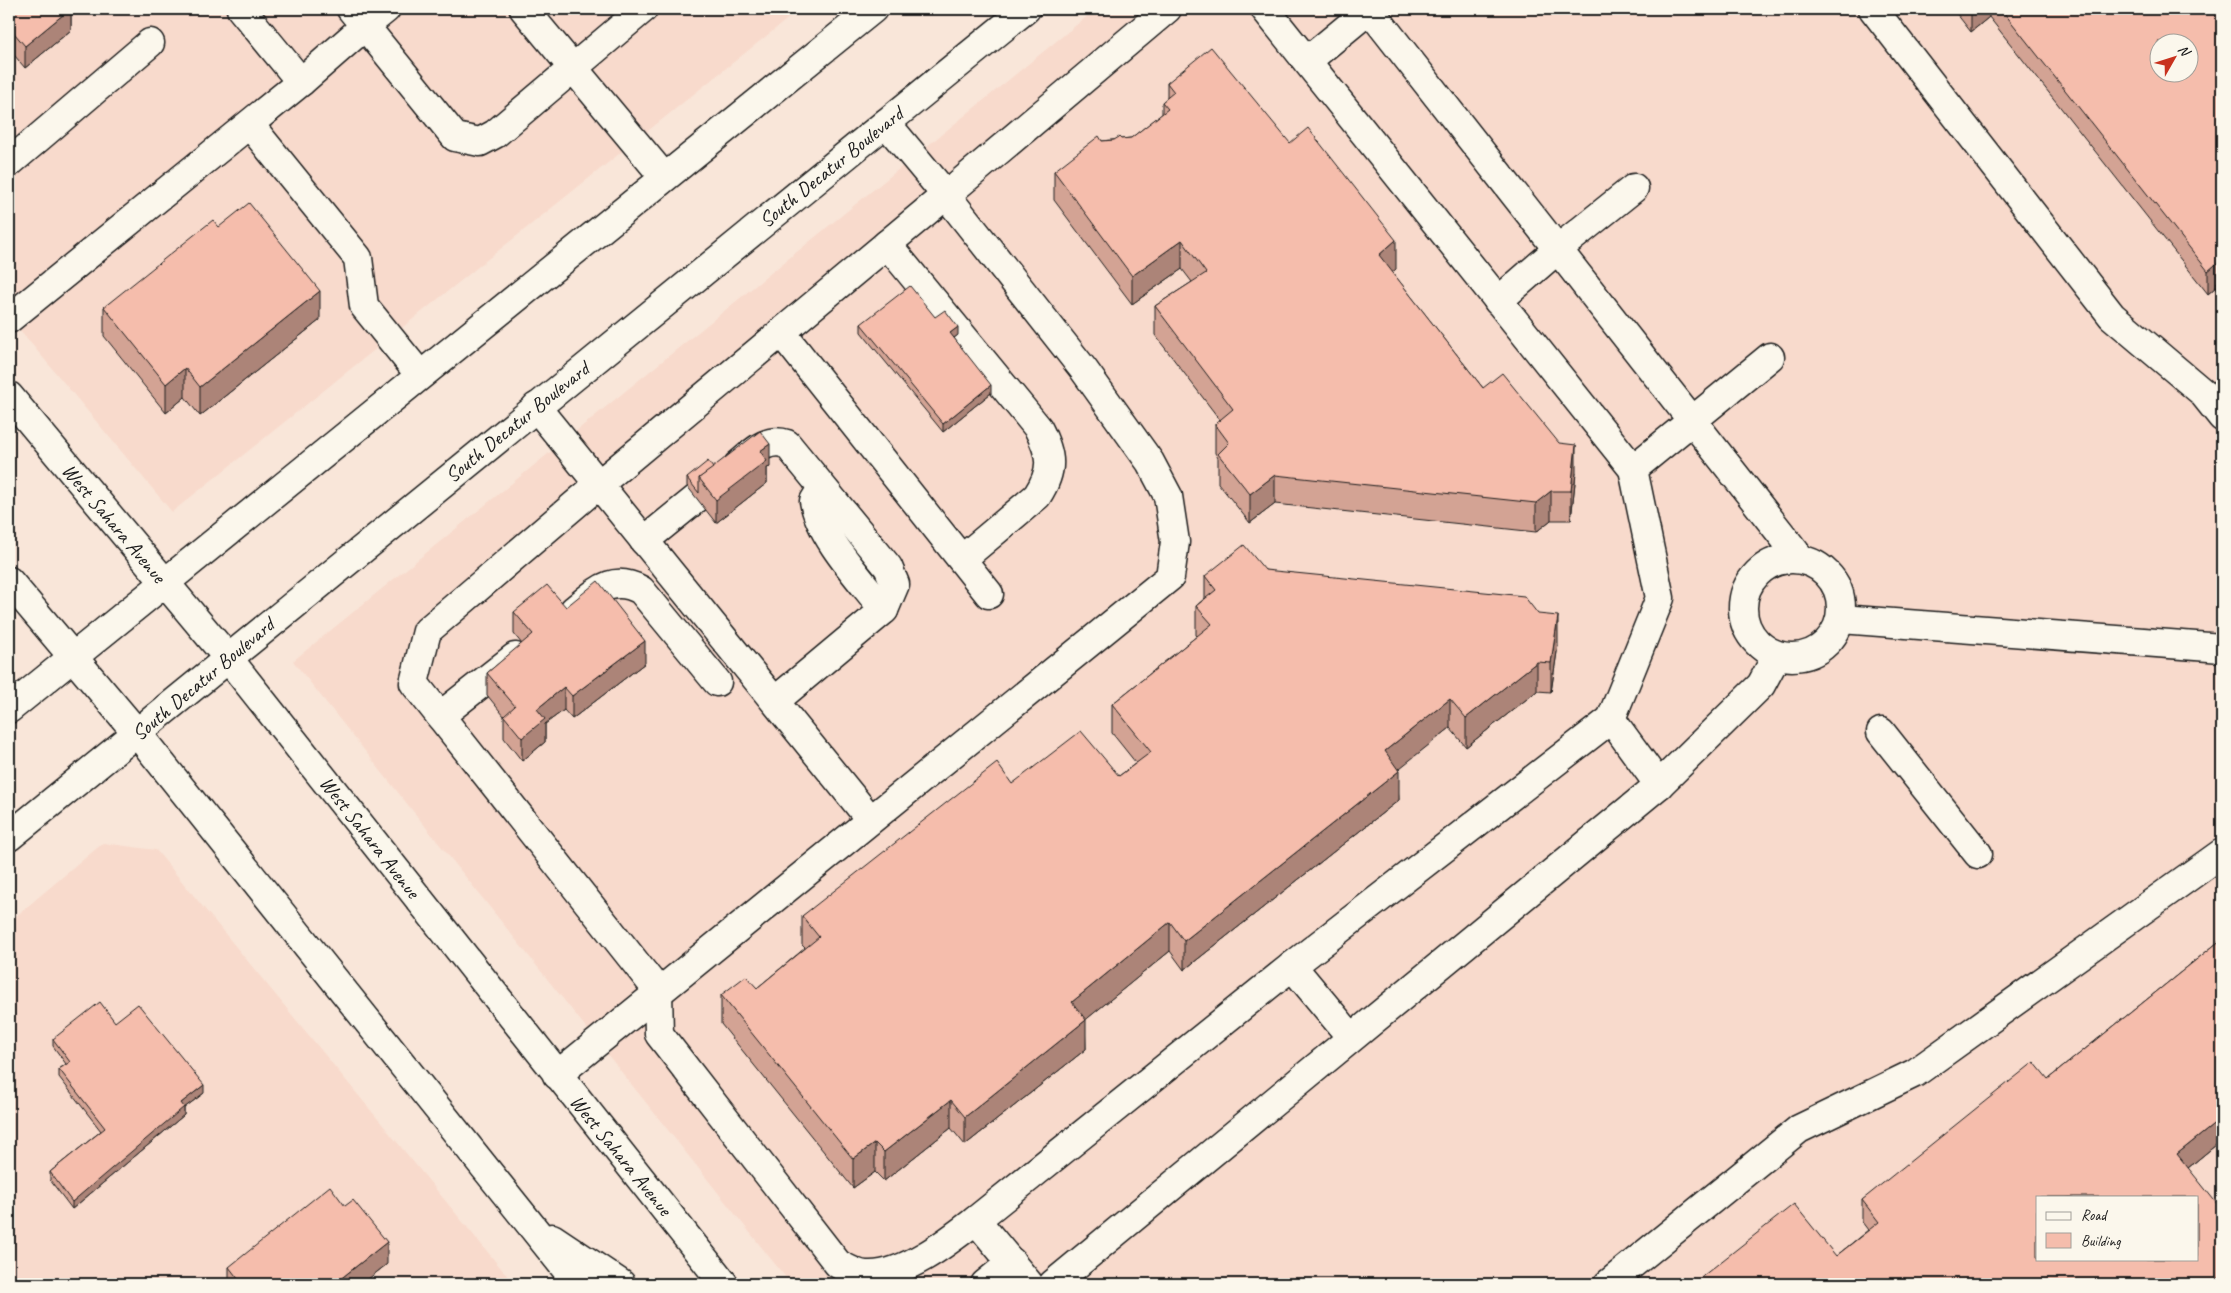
<svg xmlns="http://www.w3.org/2000/svg" width="2231" height="1293" font-family="Caveat,sans-serif">
<style>
.built{fill:#f8dacc;fill-rule:evenodd}
.lines{fill:none;stroke-linecap:round;stroke-linejoin:round}
.minor-casing{stroke:#1c1c1c;stroke-width:31}
.major-casing{stroke:#1c1c1c;stroke-width:31}
.minor{stroke:#fbf7ec;stroke-width:28}
.major{stroke:#fbf7ec;stroke-width:28}
.wall{fill:#d3a394;stroke:#1c1c1c}
.shaded-wall{fill:#ac8478;stroke:#1c1c1c}
.building{fill:#f5bdac;stroke:#1c1c1c;fill-rule:evenodd}
.labels{text-anchor:middle;dominant-baseline:central;stroke-width:4;stroke-linejoin:round;paint-order:stroke}
.street-label{font-size:21px;fill:#1c1c1c;stroke:#fbf7ec}
</style>
<rect width="100%" height="100%" fill="#f9e6d9"/>
<filter id="ink" filterUnits="userSpaceOnUse"><feTurbulence type="fractalNoise" baseFrequency=".02" numOctaves="2"/><feDisplacementMap in="SourceGraphic" scale="10" xChannelSelector="R" yChannelSelector="G"/><feConvolveMatrix kernelMatrix="1 2 1 2 8 2 1 2 1" color-interpolation-filters="sRGB"/></filter>
<g filter="url(#ink)">
<g class="built">
<path d="M9 9H800L172 512 9 317Z"/>
<path d="M1096 9H2222V1284H791L293 661ZM2158 42H2188V72H2158ZM2037 1197H2197V1259H2037Z"/>
<path d="M103 843 156 850 514 1284H9V922Z"/>
</g>
<g class="lines">
<g class="minor-casing">
<g id="minor">
<path d="M241 9 301 82"/>
<path d="M386 9 365 26 455 137 480 142 495 134 643 9"/>
<path d="M524 9 664 177"/>
<path d="M1369 9 1800 558"/>
<path d="M1873 9 2112 316 2202 392 2222 417"/>
<path d="M1307 61 1370 9"/>
<path d="M886 123 946 195 598 485 427 631 414 683 658 991 659 1034 838 1264C846 1268 858 1275 867 1275 903 1277 949 1241 976 1220L1029 1284"/>
<path d="M250 125 358 258 364 306 420 375"/>
<path d="M9 163 150 43"/>
<path d="M887 244 1038 428C1052 455 1054 470 1037 496L962 559"/>
<path d="M1498 301 1558 249 1634 188"/>
<path d="M9 319 301 82 365 26 351 9"/>
<path d="M781 332 989 594"/>
<path d="M536 407 870 819"/>
<path d="M738 465C754 452 766 437 787 444L888 567 895 584 884 610 775 701"/>
<path d="M1633 469 1770 357"/>
<path d="M822 488 814 501C820 537 862 581 884 610"/>
<path d="M644 541 697 498"/>
<circle cx="1792" cy="608" r="49"/>
<path d="M574 610C597 592 611 574 641 590L717 682"/>
<path d="M1841 619 2222 648"/>
<path d="M440 716 515 657"/>
<path d="M1611 719 1659 785"/>
<path d="M1881 732 1978 854"/>
<path d="M1292 966 1351 1037"/>
<path d="M557 1075 1170 577 1175 542 1168 496 1150 462 1084 370 946 195 1167 9"/>
<path d="M976 1220 1292 966 1611 719 1660 598 1633 469 1265 9"/>
<path d="M985 1284 1012 1262"/>
<path d="M1053 1284 1659 785 1761 685 1777 655"/>
<path d="M1608 1284 1799 1129 1915 1073 2222 853"/>
</g>
</g>
<g class="major-casing">
<g id="major">
<path d="M9 396 228 658 724 1284"/>
<path d="M9 581 137 733 578 1284"/>
<path d="M9 709 873 9"/>
<path d="M9 837 1026 9"/>
<path d="M552 1238 621 1284"/>
</g>
</g>
<use href="#minor" class="minor"/>
<use href="#major" class="major"/>
</g>
<g class="wall">
<path d="M9 9H71V30L25 68 9 49Z"/>
<path d="M1953 9H2222V312L2217 305V286L2208 294 1989 17 1971 32Z"/>
<path d="M1167 83 1290 143 1396 269 1392 272 1483 388 1576 473 1571 520H1551L1536 532 1275 504 1250 523 1218 483V458L1215 453V424L1220 420 1155 335V306L1192 282 1182 269 1132 304 1054 200V171L1102 141 1131 138 1162 114V102L1167 98Z"/>
<path d="M219 227 320 320 200 416 185 397 166 413 104 336V307Z"/>
<path d="M935 317 958 335 954 338 991 393 943 432 861 332V324Z"/>
<path d="M770 467 767 468V483L716 523 687 486V478L713 468Z"/>
<path d="M1265 570 1558 645 1551 692 1537 691 1466 747 1450 728 1397 769 1399 800 1184 970 1170 951 1085 1020 1086 1049 965 1145 951 1128 884 1181 875 1172 853 1188 721 1024V995L757 988 805 948 802 945V916L1012 784 1119 776 1136 763 1112 733V704L1197 636 1196 635V606L1205 598V576Z"/>
<path d="M566 607 645 663 572 719 564 710 545 724V742L522 761 504 738V716L487 695V673L522 644 514 634V612Z"/>
<path d="M2222 939V1140L2188 1168 1836 1256 1868 1230 1862 1222V1200L2048 1079Z"/>
<path d="M115 1022 204 1093 184 1108V1115L72 1209 50 1180V1172L101 1131 59 1077V1069L66 1064 53 1046V1039Z"/>
<path d="M387 1264 362 1284H229V1267Z"/>
</g>
<g class="shaded-wall">
<path d="M70 9H71V30L25 68V46Z"/>
<path d="M1971 9H1989V17L1971 32Z"/>
<path d="M1182 240V269L1132 304V276Z"/>
<path d="M1396 240V269L1379 284V255Z"/>
<path d="M2222 259V282H2217V286L2208 294V271Z"/>
<path d="M320 291V320L200 416V387Z"/>
<path d="M958 327V335L950 341V333Z"/>
<path d="M185 368V397L166 413V384Z"/>
<path d="M991 385V393L943 432V424Z"/>
<path d="M770 444V467L767 468V483L716 523V500L760 451Z"/>
<path d="M1576 445V473L1571 520V491Z"/>
<path d="M1275 475V504L1250 523V494Z"/>
<path d="M1551 491V520L1536 532V503Z"/>
<path d="M1558 616V645L1551 692V663Z"/>
<path d="M645 641V663L572 719V696Z"/>
<path d="M1537 662V691L1466 747V718Z"/>
<path d="M564 687V710L545 724V742L522 761V738L537 709Z"/>
<path d="M1450 699V728L1385 780V751Z"/>
<path d="M1399 771V800L1184 970V941Z"/>
<path d="M1170 922V951L1072 1031V1002Z"/>
<path d="M1086 1020V1049L965 1145V1117Z"/>
<path d="M204 1085V1093L184 1108V1115L72 1209V1202L181 1103Z"/>
<path d="M951 1100V1128L884 1181V1152Z"/>
<path d="M2222 1118V1140L2177 1177V1154Z"/>
<path d="M875 1143V1172L853 1188V1159Z"/>
<path d="M387 1242V1264L362 1284H334Z"/>
<path d="M2222 1275V1284H2211Z"/>
</g>
<g class="building">
<path d="M9 9H70L25 46 9 27Z"/>
<path d="M2001 9H2222V259L2208 271ZM2158 42H2188V72H2158Z"/>
<path d="M1211 47 1290 143 1308 128 1396 240 1379 255 1483 388 1502 373 1559 443 1576 445 1571 491H1551L1536 503 1275 475 1250 494 1218 454 1229 443 1215 424 1233 409 1155 306 1206 273 1182 240 1132 276 1054 171 1099 136 1102 141 1114 140 1119 137 1121 139 1131 138 1168 109 1162 102 1174 92 1167 83Z"/>
<path d="M249 203 320 291 200 387 185 368 166 384 104 307 213 220 219 227Z"/>
<path d="M2222 278V289L2217 282Z"/>
<path d="M910 286 935 317 945 310 958 327 950 333 991 385 943 424 861 324Z"/>
<path d="M760 431 770 444 760 451 767 461 716 500 699 478Z"/>
<path d="M708 461 713 468 699 478V493L687 478Z"/>
<path d="M1244 545 1265 570 1524 596 1538 614 1558 616 1551 663 1537 662 1466 718 1450 699 1385 751 1399 771 1184 941 1170 922 1072 1002 1086 1020 965 1117 951 1100 884 1152 875 1143 853 1159 721 995 746 976 757 988 819 937 802 916 997 763 1012 784 1081 731 1119 776 1151 752 1112 704 1212 624 1196 606 1216 590 1205 576Z"/>
<path d="M598 581 645 641 572 696 564 687 537 709 545 719 522 738 504 716 515 706 487 673 533 634 514 612 547 585 566 607Z"/>
<path d="M2222 939V1118L2177 1154 2222 1210V1275L2211 1284H1694V1283L1794 1204 1836 1256 1879 1222 1862 1200 2034 1062 2048 1079ZM2037 1197H2197V1259H2037Z"/>
<path d="M100 1002 115 1022 138 1004 204 1085 181 1103 184 1107 72 1202 50 1172 105 1128 59 1069 70 1062 53 1039Z"/>
<path d="M330 1186 345 1206 353 1200 387 1242 334 1284H242L229 1267Z"/>
<path d="M1686 1281 1689 1284H1682Z"/>
</g>
</g>
<g class="labels">
<g class="street-label">
<text transform="translate(831 167) rotate(-39)">South Decatur Boulevard</text>
<text transform="translate(517 422) rotate(-39)">South Decatur Boulevard</text>
<text transform="translate(114 523) rotate(50)">West Sahara Avenue</text>
<text transform="translate(203 679) rotate(-40)">South Decatur Boulevard</text>
<text transform="translate(370 837) rotate(52)">West Sahara Avenue</text>
<text transform="translate(621 1155) rotate(51)">West Sahara Avenue</text>
</g>
</g>
<rect width="2231" height="1293" fill="none" stroke="#fbf7ec" stroke-width="30"/>
<rect x="15" y="15" width="2201" height="1263" fill="none" stroke="#1c1c1c" stroke-width="2" filter="url(#ink)"/>
<rect x="2036" y="1196" width="162" height="65" fill="#fbf7ec" stroke="#a29f99"/>
<rect x="2046" y="1212" width="25" height="8" fill="#fbf7ec" stroke="#a29f99"/>
<text x="2081" y="1220" font-size="15" fill="#1c1c1c">Road</text>
<rect x="2046" y="1233" width="25" height="15" fill="#f5bdac" stroke="#a29f99"/>
<text x="2081" y="1246" font-size="15" fill="#1c1c1c">Building</text>
<g transform="translate(2174 58) rotate(51)"><circle r="24" fill="#fbf7ec" stroke="#a29f99"/>
<path d="M0-4L9 19L0 12L-9 19Z" fill="#c8321e"/>
<text y="-8" font-size="14" font-weight="bold" text-anchor="middle" fill="#1c1c1c">N</text>
</g>
</svg>
